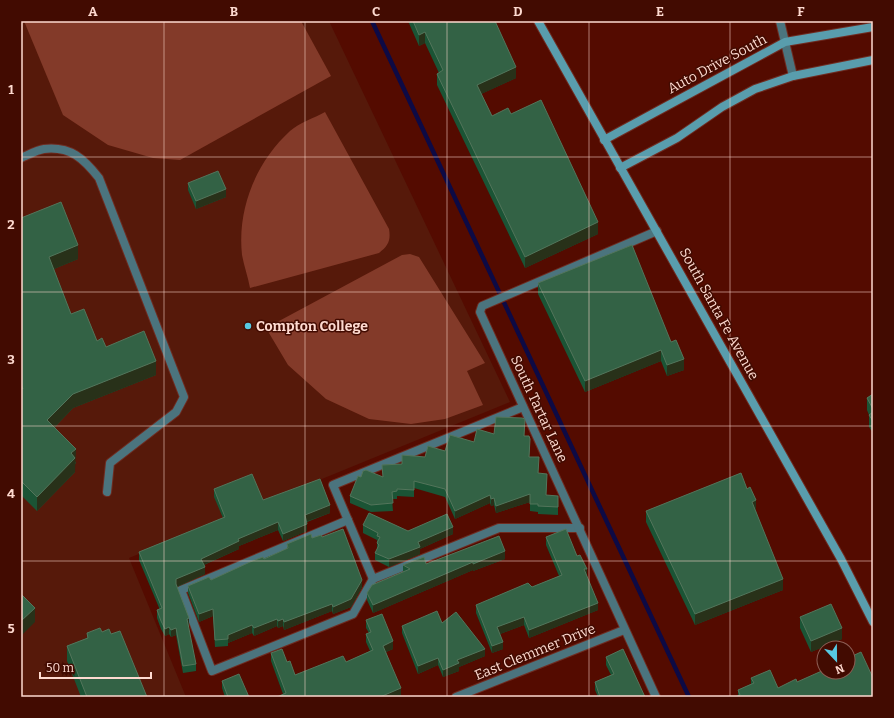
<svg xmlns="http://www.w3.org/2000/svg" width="894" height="718" font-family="Bitter,serif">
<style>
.built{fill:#56190a}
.green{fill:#833a29}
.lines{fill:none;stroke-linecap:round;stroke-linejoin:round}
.stream{stroke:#0d0a45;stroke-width:4.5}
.street-casing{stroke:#6f2c21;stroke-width:10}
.secondary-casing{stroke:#6f2c21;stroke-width:10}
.street{stroke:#4b747e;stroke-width:8}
.secondary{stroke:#599dad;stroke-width:8}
.wall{fill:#1b5435}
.shaded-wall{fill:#283119}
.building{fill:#336245;stroke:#53755b}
.grid{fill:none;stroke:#fedad0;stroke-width:1;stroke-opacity:0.55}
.poi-dot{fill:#57c9e2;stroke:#420b01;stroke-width:1.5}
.labels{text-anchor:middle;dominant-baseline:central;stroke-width:3;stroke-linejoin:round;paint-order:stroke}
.street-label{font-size:14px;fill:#fedad0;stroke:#420b01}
.poi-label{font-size:14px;font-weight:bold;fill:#fedad0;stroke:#420b01;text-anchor:start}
.neatline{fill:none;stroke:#fedad0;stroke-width:1.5}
.grid-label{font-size:13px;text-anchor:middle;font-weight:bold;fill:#fedad0}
</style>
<rect width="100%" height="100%" fill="#540b00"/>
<path class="built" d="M21 21H329L510 402 129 558 186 697H21Z"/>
<g class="green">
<path d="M24 21H301L331 76 180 160 153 158 108 145 63 115Z"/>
<path d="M325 112 389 229C391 241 388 246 379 253L250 288C248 277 244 266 242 255 237 209 256 162 290 131 299 123 314 118 325 112Z"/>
<path d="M410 254 419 257 485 363 467 371 483 405 445 419 411 424 369 419 326 399 288 365 266 328 402 255Z"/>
</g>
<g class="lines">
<path class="stream" d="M372 21 689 697"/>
<g class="street-casing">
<g id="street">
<path d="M780 21 793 76"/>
<path d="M21 158C28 155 37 150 44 149 71 146 84 159 99 178L184 397 176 412 110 463 107 492"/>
<path d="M523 407 333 485 373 579 499 528H580"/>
<path d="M348 520 181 590 212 671 353 614 373 579"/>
<path d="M456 697 624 630"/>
<path d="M656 697 480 312 482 306 657 231"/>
</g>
</g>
<g class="secondary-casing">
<g id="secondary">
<path d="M538 21 841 559 873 622"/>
<path d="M604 140 785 42 873 27"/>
<path d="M620 168 677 138 722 107 755 89 793 76 873 60"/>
</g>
</g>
<use href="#street" class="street"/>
<use href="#secondary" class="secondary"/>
</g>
<g class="wall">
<path d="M408 21H465L516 78 481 94 492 116 511 114 598 234 525 268 437 85V74L439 73 425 43 419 46Z"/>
<path d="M188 183 226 197 196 209 188 190Z"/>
<path d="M21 218 78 259 54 269 71 314 97 341 106 347 156 375 73 408 55 427 76 463 75 464V472L37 511 21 495Z"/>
<path d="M538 283 671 342 684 370 667 376 661 361 585 392 538 294Z"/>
<path d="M873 394V433L869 427V415L867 410V398Z"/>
<path d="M494 434 524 436 530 446 529 457 539 465 538 474 547 482 546 495 558 503V515L538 514V512L530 511V502L496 513 494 505 491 506 490 503 455 519 445 497 414 488V497L397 496V499H392L393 511 371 512 350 503V496L361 477H383L382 465 402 464 445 451 474 442Z"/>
<path d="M214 489 263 500 330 513 307 522V531L283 541 278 530 239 546V549L204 565 205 574 177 587 189 626H188L196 664V671L183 673 176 635 171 637 169 634 165 636 161 629 157 618V610H160L139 560V552L223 518 214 497Z"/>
<path d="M646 511H756L783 590 695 625 646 522Z"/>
<path d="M363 525 408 531 453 534 420 549V554L389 567 375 560V553L377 550V540L363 533Z"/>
<path d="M322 537 362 587 351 607 333 614 332 611 284 630 283 626 278 628 277 626 254 636 252 633 228 643V646L215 647 213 616 199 622 188 593V586L211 580 287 549V544L312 538Z"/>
<path d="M546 537 577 556 587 576 598 610 529 638 524 625 500 634 503 649 492 653 476 613V605L532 587 559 576 546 545Z"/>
<path d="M505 559 473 571V570L373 613 367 600V593L403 572V565Z"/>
<path d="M800 617 842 639 811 652 800 628Z"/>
<path d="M366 620 393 649 386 652 401 696 398 697H277L283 694 271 661V653L287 662 295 675 346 662 370 651 366 642V634L369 633 366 628Z"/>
<path d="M442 623 485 656 459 667V671L443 677 438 665 418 674 402 633V626Z"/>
<path d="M102 632 111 634 147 697H81L67 661V646L87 638V633Z"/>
<path d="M606 657 645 697H598L595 690V682L611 675 606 665Z"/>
<path d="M751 678 778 688 797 682 873 678 738 696V690L751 684Z"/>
<path d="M222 681 249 697H225L222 688Z"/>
</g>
<g class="shaded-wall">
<path d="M425 32V43L419 46V35Z"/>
<path d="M516 67V78L477 96V85Z"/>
<path d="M226 189V197L196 209V201Z"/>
<path d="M598 222V234L525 268V257Z"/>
<path d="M78 245V259L49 271V257Z"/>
<path d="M661 350V361L585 392V381Z"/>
<path d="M684 359V370L667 376V365Z"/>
<path d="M156 361V375L73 408 47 435V420L73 394Z"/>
<path d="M76 449 75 472 37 511V497L71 453Z"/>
<path d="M530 494V502L496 513V506Z"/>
<path d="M490 495V503L455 519V511Z"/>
<path d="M494 498V505L491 506V499Z"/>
<path d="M756 500V511L752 502Z"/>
<path d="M330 505V513L305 522V515Z"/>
<path d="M278 522V530L239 546V549L201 566V559L238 539Z"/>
<path d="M307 524V531L283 541V534Z"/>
<path d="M453 527V534L420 549V554L389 567V559L418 542Z"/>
<path d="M505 551V559L473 571V564Z"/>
<path d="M473 562V570L373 613V605Z"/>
<path d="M205 567V574L176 587V579Z"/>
<path d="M584 569H587V576Z"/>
<path d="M783 579V590L695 625V614Z"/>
<path d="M362 580V587L351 607 333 614V607Z"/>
<path d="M598 603V610L529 638V630Z"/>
<path d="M332 604V611L284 630V622Z"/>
<path d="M35 608V622L21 636V621Z"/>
<path d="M213 609V616L199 622V614Z"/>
<path d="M524 617V625L497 635V627Z"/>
<path d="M189 618V626L187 627V619Z"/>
<path d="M277 619V626L254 636V628Z"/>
<path d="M283 619V626L278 628V621Z"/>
<path d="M252 625V633L228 643V635Z"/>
<path d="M169 627V634L165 636V629Z"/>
<path d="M176 628V635L171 637V630Z"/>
<path d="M842 628V639L811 652V641Z"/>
<path d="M393 641V649L383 653V646Z"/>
<path d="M503 642V649L492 653V646Z"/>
<path d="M485 649V656L459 667V671L443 677V670L457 660Z"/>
<path d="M438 658V665L418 674V666Z"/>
<path d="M401 688V696L398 697H380Z"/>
</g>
<g class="building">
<path d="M413 21H465L466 22 468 21H495L516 67 477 85 492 116 508 108 511 114 541 100 598 222 525 257 437 74 443 70 425 32 419 35Z"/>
<path d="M218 171 226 189 196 201 188 183Z"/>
<path d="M61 202 78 245 49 257 71 314 84 309 97 341 102 338 106 347 144 331 156 361 73 394 47 420 76 449 71 453 75 458 37 497 21 481V387L23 389 21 384V218Z"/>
<path d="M632 245 671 342 676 340 684 359 667 365 661 350 585 381 538 283Z"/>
<path d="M873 394V409L867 398Z"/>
<path d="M873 412V421L869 415Z"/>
<path d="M496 417 522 418 525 419 524 436H529L530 439 529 457H539L538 473 547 474 546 495 558 496V507L538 506V504H530V494L496 506 494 498 491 499 490 495 455 511 445 489 414 481V490L397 489V491L392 492 393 503 371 505 350 496 358 476 361 477 363 471 366 470 383 477 382 465 402 464V455L425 457 428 446 445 451 450 435 474 442 477 429 494 434Z"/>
<path d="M741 473 747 489 750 487 756 500 752 502 783 579 695 614 646 511Z"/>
<path d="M252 474 263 500 320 479 330 505 305 515 307 524 283 534 278 522 238 539 239 541 201 559 205 567 176 579V584L189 618 187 619 196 664 183 666 176 628 171 630 169 627 165 629 161 621 157 610 162 608 139 552 225 517 214 489Z"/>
<path d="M369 513 408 531 447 514 453 527 418 542 420 547 389 559 375 553 379 545 377 543 380 537 377 536 378 533 363 525Z"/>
<path d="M343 529 362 580 351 599 333 607 332 604 284 622 283 619 278 621 277 619 254 628 252 625 228 635V639L215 640 213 609 199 614 188 586 209 577 211 580 250 562 263 557 264 559 288 548 287 544 311 534 312 538 321 535 322 537Z"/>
<path d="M566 529 577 556 580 555 587 569H584L598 603 529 630 524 617 497 627 503 642 492 646 476 605 528 583 532 587 562 575 546 537Z"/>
<path d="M499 536 505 551 473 564V562L373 605 367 593 372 585 410 569 403 565 424 557 426 564Z"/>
<path d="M21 594 35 608 21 621Z"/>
<path d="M831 604 842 628 811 641 800 617Z"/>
<path d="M437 611 442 623 456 612 485 649 457 660 459 663 443 670 438 658 418 666 402 626Z"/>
<path d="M382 614 393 641 383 646 401 688 380 697H277L286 693 271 653 282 649 287 662 290 661 295 675 343 656 346 662 373 650 366 634 371 632 366 620Z"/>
<path d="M100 628 102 632 109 629 111 634 120 631 147 697H87L67 646 88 638 87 633Z"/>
<path d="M623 649 645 697H600L595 682 614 674 606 657Z"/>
<path d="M861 652 873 678V697H735L740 695 738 690 754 683 751 678 770 670 778 688 796 679 797 682 824 670V672H848V658Z"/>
<path d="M239 674 249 697H228L222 681Z"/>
</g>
<path class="grid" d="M164 21V697M305 21V697M447 21V697M589 21V697M730 21V697M21 157H873M21 292H873M21 426H873M21 561H873"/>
<circle class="poi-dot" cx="248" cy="326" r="4"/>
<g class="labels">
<g class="street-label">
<text transform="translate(717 64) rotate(-28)">Auto Drive South</text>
<text transform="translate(719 314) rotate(61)">South Santa Fe Avenue</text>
<text transform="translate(539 409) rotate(65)">South Tartar Lane</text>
<text transform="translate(535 652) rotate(-22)">East Clemmer Drive</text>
</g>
<g class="poi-label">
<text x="256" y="326">Compton College</text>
</g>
</g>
<rect width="894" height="718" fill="none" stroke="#420b01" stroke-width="44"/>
<g transform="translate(836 660) rotate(158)"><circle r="19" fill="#420b01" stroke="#8d5e54"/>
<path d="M0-3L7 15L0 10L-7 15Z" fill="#57c9e2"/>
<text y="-6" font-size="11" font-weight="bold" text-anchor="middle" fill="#fedad0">N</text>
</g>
<path d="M40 672v6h111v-6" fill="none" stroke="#fedad0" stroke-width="2"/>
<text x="46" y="672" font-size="12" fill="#fedad0" stroke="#420b01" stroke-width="3" paint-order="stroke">50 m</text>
<rect x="22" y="22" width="850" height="674" class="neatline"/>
<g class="grid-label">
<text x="93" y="16">A</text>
<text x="234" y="16">B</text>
<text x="376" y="16">C</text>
<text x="518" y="16">D</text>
<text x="660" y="16">E</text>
<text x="801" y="16">F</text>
<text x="11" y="94">1</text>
<text x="11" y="229">2</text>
<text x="11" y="364">3</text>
<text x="11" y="498">4</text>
<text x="11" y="633">5</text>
</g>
</svg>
